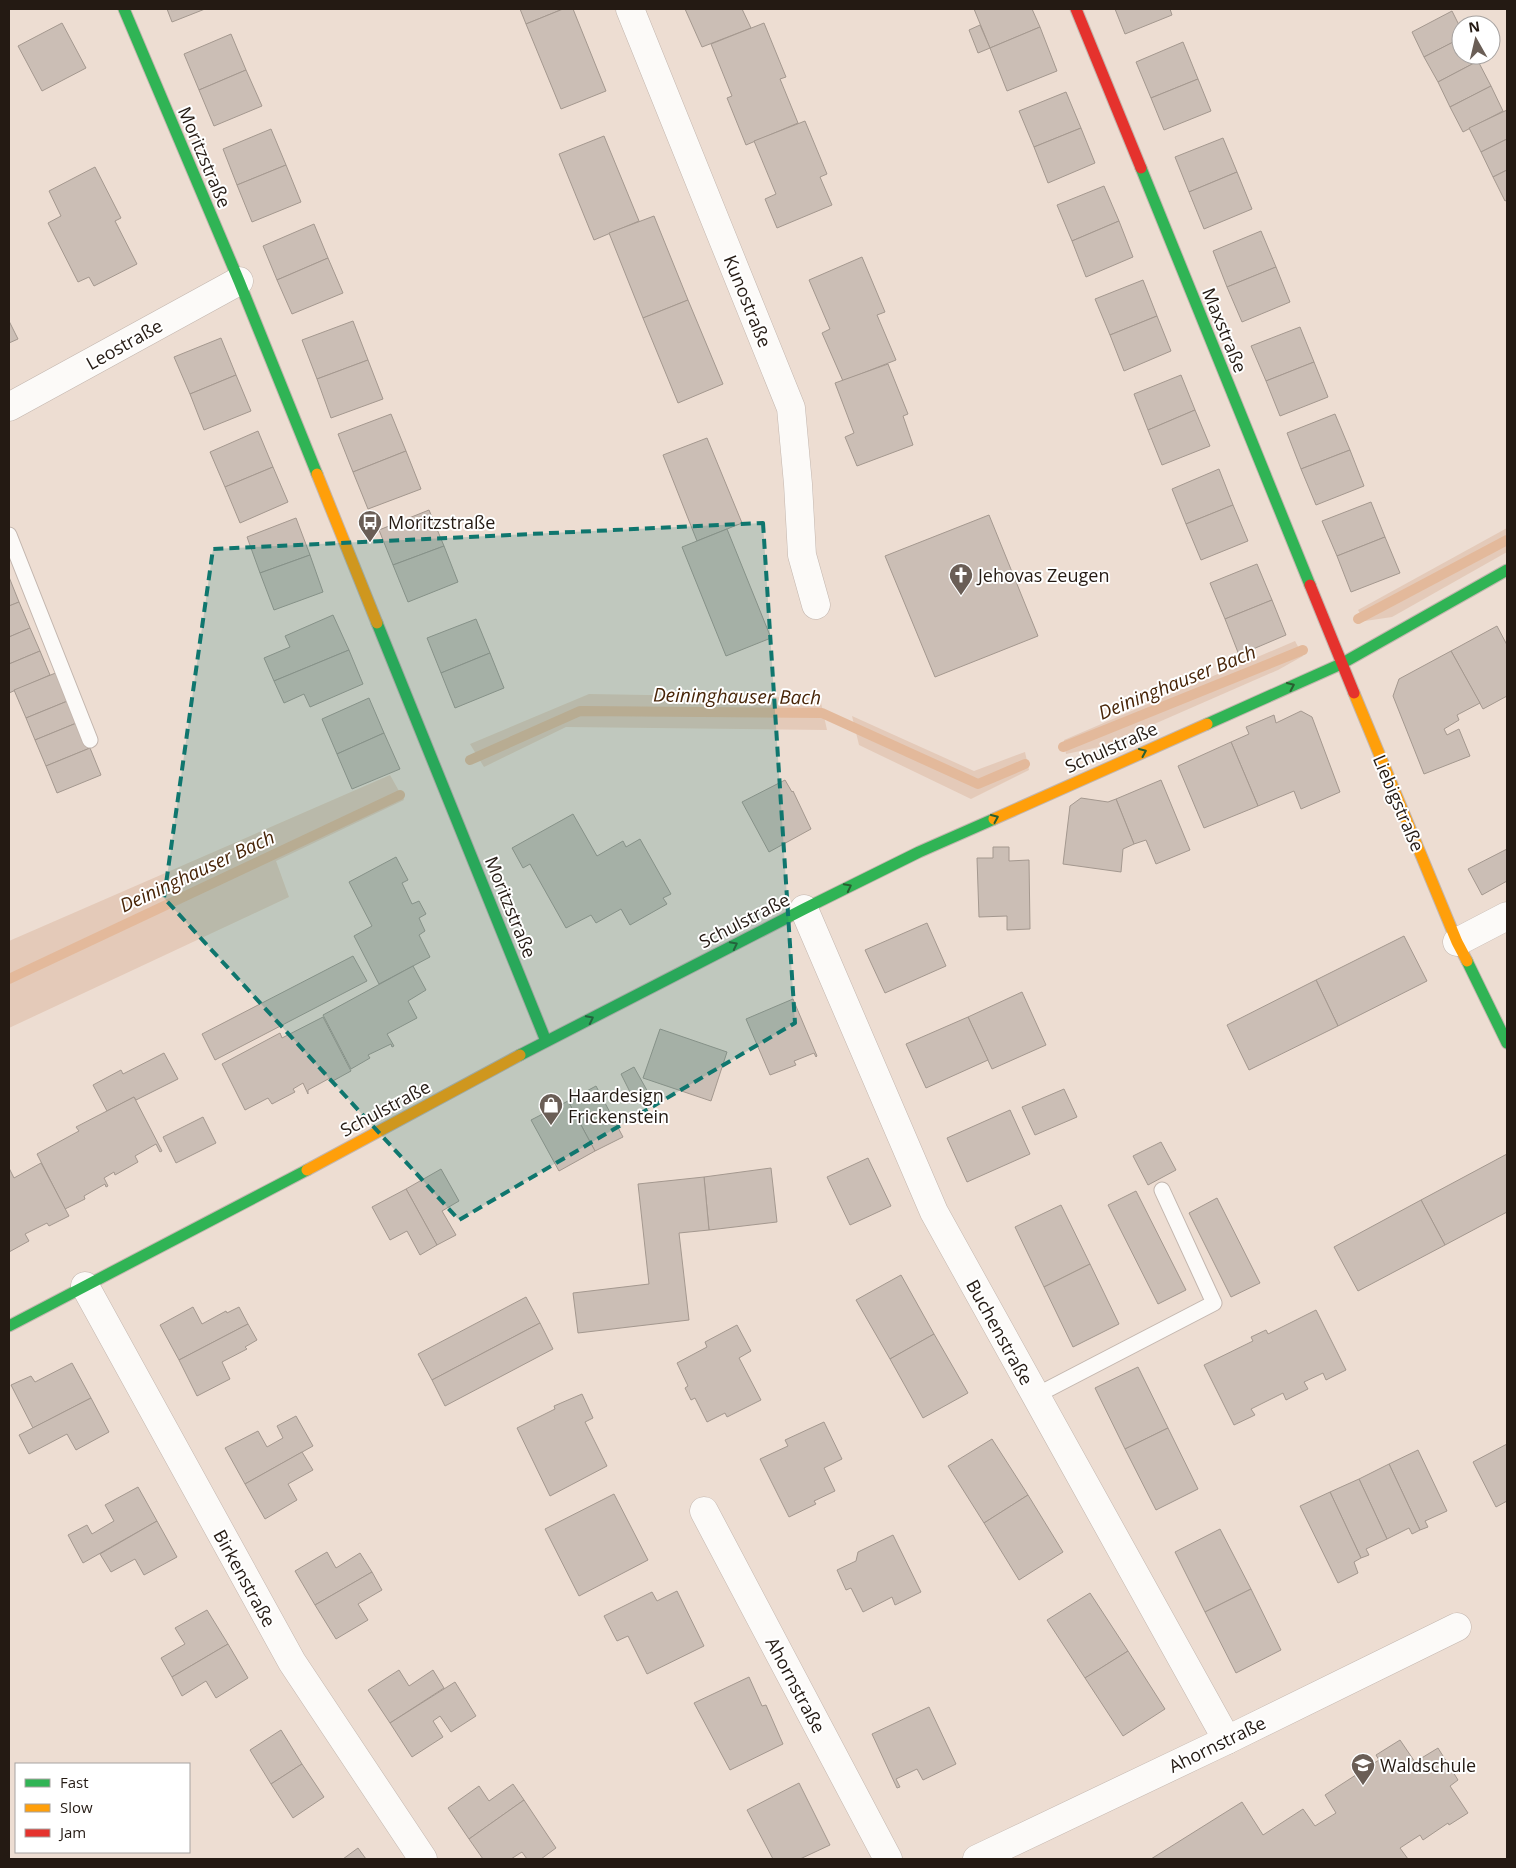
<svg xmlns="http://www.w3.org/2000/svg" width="1516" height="1868" font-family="'Open Sans',sans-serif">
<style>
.green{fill:#e4cab9}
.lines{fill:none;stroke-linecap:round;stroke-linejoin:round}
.stream{stroke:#e3b99b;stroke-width:10}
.building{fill:#cbbeb5;stroke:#a4988f}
.lane-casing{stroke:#c3b6ae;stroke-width:17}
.street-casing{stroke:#c3b6ae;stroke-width:29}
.fast-casing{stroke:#c3b6ae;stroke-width:13}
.slow-casing{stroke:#c3b6ae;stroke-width:13}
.jam-casing{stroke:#c3b6ae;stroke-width:13}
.lane{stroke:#fcfaf8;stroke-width:15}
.street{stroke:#fcfaf8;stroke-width:28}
.fast{stroke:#30b455;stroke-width:11}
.slow{stroke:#ff9f0a;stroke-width:11}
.jam{stroke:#e5322d;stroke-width:11}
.oneway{stroke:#295f31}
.marked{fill:#0f766e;fill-opacity:0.2;stroke:#0f766e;stroke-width:4;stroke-dasharray:10 6;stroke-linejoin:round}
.labels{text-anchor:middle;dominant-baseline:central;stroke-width:4;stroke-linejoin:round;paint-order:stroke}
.street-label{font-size:18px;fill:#241a13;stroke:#fff}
.poi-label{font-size:18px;fill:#241a13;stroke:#fff;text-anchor:start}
.water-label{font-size:19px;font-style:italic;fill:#482508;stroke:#fff}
</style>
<rect width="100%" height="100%" fill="#edddd2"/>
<g class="green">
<path d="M1507 528V552L1392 617 1365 621 1358 610Z"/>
<path d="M1295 641 1303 656 1278 670 1104 746 1066 754 1064 740Z"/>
<path d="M589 694 820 698 827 730 566 727 484 767 470 744Z"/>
<path d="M852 716 974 771 1025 752 1029 770 971 799 859 745Z"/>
<path d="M390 775 404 800 276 861 289 897 9 1028V941Z"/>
</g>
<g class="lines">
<g class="stream">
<path d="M1358 619 1507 540"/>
<path d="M1063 747 1303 650"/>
<path d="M470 760 580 711 822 713 978 784 1025 764"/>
<path d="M9 979 400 795"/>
</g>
</g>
<g class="building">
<path d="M167 9H205L172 22Z"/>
<path d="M520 9H563L526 24Z"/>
<path d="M563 9H573L606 91 561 109 526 24Z"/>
<path d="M685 9H742L751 28 702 47Z"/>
<path d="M974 9H1032L1040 27 990 48Z"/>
<path d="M1115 9H1170L1172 15 1125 34Z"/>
<path d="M1452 11 1461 29V38L1424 57 1412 32Z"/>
<path d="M62 23 86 68 42 91 18 46Z"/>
<path d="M764 23 786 77 780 79 798 123 746 145 727 98 732 96 711 44Z"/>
<path d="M980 25 990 48 978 53 969 30Z"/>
<path d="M1040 27 1057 71 1007 91 990 48Z"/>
<path d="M231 34 246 70 199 90 184 54Z"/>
<path d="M1461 38V55H1475L1478 61 1438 82 1424 57Z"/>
<path d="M1183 42 1198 79 1151 98 1136 62Z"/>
<path d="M1478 61 1491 86 1450 107 1438 82Z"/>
<path d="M246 70 262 106 214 126 199 90Z"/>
<path d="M1198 79 1211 111 1164 130 1151 98Z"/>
<path d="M1491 86 1503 111 1463 132 1450 107Z"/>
<path d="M1066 92 1081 128 1034 147 1019 111Z"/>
<path d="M1507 110V139L1481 152 1469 128Z"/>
<path d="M805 121 827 174 820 177 832 205 777 228 765 199 776 194 754 141Z"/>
<path d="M1081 128 1095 163 1048 183 1034 147Z"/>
<path d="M271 129 286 165 237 185 223 149Z"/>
<path d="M604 136 639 221 594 240 559 154Z"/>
<path d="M1223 138 1237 172 1189 192 1175 157Z"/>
<path d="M1507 139V170L1493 177 1481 152Z"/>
<path d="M286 165 301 202 252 222 237 185Z"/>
<path d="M95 167 121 218 115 221 137 264 94 286 89 277 78 282 48 223 61 216 49 191Z"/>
<path d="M1507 170V200L1505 201 1493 177Z"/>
<path d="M1237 172 1252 209 1204 229 1189 192Z"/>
<path d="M1104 186 1119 221 1072 241 1057 205Z"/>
<path d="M654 216 688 300 643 318 609 233Z"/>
<path d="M1119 221 1133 257 1086 277 1072 241Z"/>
<path d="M314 224 328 258 277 280 263 246Z"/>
<path d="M1261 231 1276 267 1227 287 1213 251Z"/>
<path d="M862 257 885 312 877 315 896 360 843 381 822 333 830 329 809 280Z"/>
<path d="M328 258 343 293 292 314 277 280Z"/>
<path d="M1276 267 1290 302 1242 322 1227 287Z"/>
<path d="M1143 280 1157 316 1110 335 1095 299Z"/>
<path d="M688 300 723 384 678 403 643 318Z"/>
<path d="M1157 316 1171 351 1124 371 1110 335Z"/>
<path d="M9 321 18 339 9 343Z"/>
<path d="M353 321 368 360 317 379 302 340Z"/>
<path d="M1300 327 1314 362 1266 381 1251 346Z"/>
<path d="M221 338 236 375 190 394 174 357Z"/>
<path d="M368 360 383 399 331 418 317 379Z"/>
<path d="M1314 362 1328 397 1280 416 1266 381Z"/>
<path d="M888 364 908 414 903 416 913 445 857 466 845 437 854 433 835 383Z"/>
<path d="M236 375 251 411 204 430 190 394Z"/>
<path d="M1181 375 1195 410 1148 430 1134 394Z"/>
<path d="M1195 410 1210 446 1162 465 1148 430Z"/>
<path d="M391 414 406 451 353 472 338 434Z"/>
<path d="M1335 414 1350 450 1301 469 1287 433Z"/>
<path d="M258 431 273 467 225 487 210 452Z"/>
<path d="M707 438 742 523 697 541 663 455Z"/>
<path d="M1350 450 1364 486 1316 505 1301 469Z"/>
<path d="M406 451 421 489 368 509 353 472Z"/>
<path d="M273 467 288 502 240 523 225 487Z"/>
<path d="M1219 469 1233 505 1186 524 1172 489Z"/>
<path d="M1371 502 1385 537 1337 556 1322 521Z"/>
<path d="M1233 505 1248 541 1201 560 1186 524Z"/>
<path d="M429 510 444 546 393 565 379 530Z"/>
<path d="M989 515 1038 636 935 677 885 556Z"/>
<path d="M296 518 310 555 260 573 247 537Z"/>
<path d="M727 529 771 638 726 656 682 547Z"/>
<path d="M1385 537 1400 573 1351 592 1337 556Z"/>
<path d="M444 546 458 582 408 602 393 565Z"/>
<path d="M310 555 323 592 274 610 260 573Z"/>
<path d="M1257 564 1272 600 1225 619 1210 583Z"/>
<path d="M9 577 19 602 9 606Z"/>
<path d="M1272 600 1286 635 1239 655 1225 619Z"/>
<path d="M19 602 30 628 9 637V606Z"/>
<path d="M333 615 349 650 274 681 264 658 290 647 285 636Z"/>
<path d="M476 619 490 653 441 673 427 638Z"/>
<path d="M1497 626 1507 645V696L1483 709 1451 651Z"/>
<path d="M30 628 40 651 9 664V637Z"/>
<path d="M349 650 363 684 310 707 304 694 284 703 274 681Z"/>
<path d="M40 651 50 675 9 693V664Z"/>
<path d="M1451 651 1480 703 1457 715 1459 720 1444 729 1447 735 1459 729 1470 756 1424 774 1393 696 1399 679Z"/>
<path d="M490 653 504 688 455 708 441 673Z"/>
<path d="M58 672 70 700 26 718 14 690Z"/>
<path d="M369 698 384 733 337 754 322 719Z"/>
<path d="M70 700 79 722 35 740 26 718Z"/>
<path d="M1301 711 1312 717 1340 792 1301 809 1294 791 1258 806 1231 742 1249 734 1246 727 1274 715 1276 723Z"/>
<path d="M79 722 90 748 46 766 35 740Z"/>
<path d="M384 733 400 769 352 789 337 754Z"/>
<path d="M1231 742 1258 806 1204 828 1178 766Z"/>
<path d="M90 748 101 775 57 793 46 766Z"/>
<path d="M785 780 792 792 793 791 811 829 769 852 742 802Z"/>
<path d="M1161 780 1190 850 1156 864 1146 840 1134 844 1116 799Z"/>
<path d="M1081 798 1108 802 1116 799 1134 844 1123 849 1121 872 1063 864 1070 806Z"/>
<path d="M573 814 597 856 623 841 626 847 640 839 671 894 663 898 667 904 630 925 621 909 596 923 591 915 566 928 530 864 523 868 512 848Z"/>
<path d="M993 847H1009V861L1029 860 1030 929 1007 930V916L979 917 977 858H993Z"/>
<path d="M1507 849V881L1482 895 1468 869Z"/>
<path d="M396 857 408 880 402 883 412 904 419 901 426 914 419 918 425 931 419 935 430 957 379 984 354 936 372 926 349 882Z"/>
<path d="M927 923 946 966 885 993 865 950Z"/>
<path d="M1404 936 1427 981 1338 1026 1316 980Z"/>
<path d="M353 956 367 981 215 1060 202 1034Z"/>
<path d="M413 966 426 990 408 1001 417 1018 387 1034 394 1046 392 1047 391 1044 368 1055 370 1058 351 1069 323 1015Z"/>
<path d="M1316 980 1338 1026 1249 1070 1227 1025Z"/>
<path d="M1022 992 1046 1045 992 1069 968 1017Z"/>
<path d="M793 999 817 1056 816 1057 814 1053 794 1061 796 1065 770 1075 746 1019Z"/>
<path d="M323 1017 351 1071 331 1082 330 1078 308 1090V1094L303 1083 293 1089 295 1092 272 1104 268 1098 245 1110 222 1064 280 1033 282 1038Z"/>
<path d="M968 1017 988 1060 926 1088 906 1044Z"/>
<path d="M660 1029 727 1052 711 1101 643 1078Z"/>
<path d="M164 1053 178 1079 136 1100 134 1097 107 1111 93 1085 121 1070 123 1074Z"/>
<path d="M634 1067 649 1094 635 1102 621 1074Z"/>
<path d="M596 1086 623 1137 595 1151 568 1101Z"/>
<path d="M1064 1089 1077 1117 1035 1135 1022 1107Z"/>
<path d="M134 1097 162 1151 160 1152 156 1144 135 1156 138 1162 115 1175 114 1172 104 1178 108 1186 106 1187 105 1184 84 1196 85 1199 65 1209 37 1154 79 1131 76 1127Z"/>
<path d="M568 1101 595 1151 559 1171 531 1120Z"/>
<path d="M1010 1110 1030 1154 967 1182 947 1138Z"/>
<path d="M203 1117 216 1143 176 1163 163 1137Z"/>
<path d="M1161 1142 1176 1170 1148 1185 1133 1156Z"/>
<path d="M1507 1154V1212L1445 1245 1421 1200Z"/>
<path d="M868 1158 891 1206 850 1225 827 1177Z"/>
<path d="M41 1163 69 1216 49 1226 47 1223 25 1234 29 1241 9 1252V1168L14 1178Z"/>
<path d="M771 1168 777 1222 709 1230 704 1177Z"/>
<path d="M441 1169 459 1201 442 1211 456 1235 437 1245 406 1189Z"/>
<path d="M704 1177 709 1230 679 1233 689 1320 578 1333 573 1293 649 1284 638 1184Z"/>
<path d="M406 1189 437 1245 420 1255 407 1231 390 1240 372 1207Z"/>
<path d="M1136 1191 1186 1290 1158 1304 1108 1205Z"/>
<path d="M1217 1198 1260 1283 1231 1297 1189 1213Z"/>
<path d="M1421 1200 1445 1245 1358 1291 1334 1247Z"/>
<path d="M1061 1205 1090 1264 1044 1287 1015 1227Z"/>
<path d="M1090 1264 1119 1324 1073 1347 1044 1287Z"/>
<path d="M901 1275 934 1334 890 1359 856 1300Z"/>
<path d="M526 1297 540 1323 432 1380 418 1354Z"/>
<path d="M193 1307 202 1324 226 1311 227 1313 239 1307 248 1324 179 1360 160 1325Z"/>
<path d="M1316 1310 1346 1370 1326 1380 1323 1373 1304 1382 1308 1389 1286 1400 1283 1393 1251 1409 1255 1415 1234 1425 1204 1365 1253 1341 1251 1337 1266 1330 1268 1334Z"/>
<path d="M540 1323 553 1349 445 1406 432 1380Z"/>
<path d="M248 1324 257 1340 245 1347 247 1349 222 1362 230 1379 197 1396 179 1360Z"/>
<path d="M737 1325 751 1351 739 1358 761 1400 727 1417 725 1413 707 1422 695 1398 691 1400 685 1388 688 1386 677 1363 707 1347 705 1342Z"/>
<path d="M934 1334 968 1393 923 1418 890 1359Z"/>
<path d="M72 1363 91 1398 33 1428 11 1385 31 1376 35 1382Z"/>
<path d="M1138 1367 1168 1428 1125 1449 1095 1388Z"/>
<path d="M582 1394 593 1418 585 1422 607 1466 550 1496 517 1428 555 1409 554 1406Z"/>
<path d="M91 1398 109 1432 76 1450 67 1434 29 1454 19 1435Z"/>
<path d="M296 1416 313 1446 245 1484 225 1448 258 1431 267 1447 283 1438 277 1426Z"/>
<path d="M824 1422 842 1459 824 1468 835 1491 814 1501 816 1504 789 1517 760 1459 788 1446 785 1440Z"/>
<path d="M1168 1428 1198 1489 1156 1510 1125 1449Z"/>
<path d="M992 1439 1028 1495 984 1523 948 1466Z"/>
<path d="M1507 1444V1501L1496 1507 1473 1462Z"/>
<path d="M1418 1450 1447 1511 1425 1521 1428 1527 1420 1530 1389 1464Z"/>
<path d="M302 1452 313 1470 288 1484 297 1500 265 1519 245 1484Z"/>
<path d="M1389 1464 1420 1530 1412 1534 1409 1528 1387 1539 1359 1479Z"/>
<path d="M1359 1479 1387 1539 1366 1549 1369 1555 1361 1558 1330 1492Z"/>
<path d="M138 1487 157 1521 83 1563 68 1535 87 1525 92 1534 114 1521 105 1505Z"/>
<path d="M1330 1492 1361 1558 1354 1562 1358 1573 1338 1583 1300 1506Z"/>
<path d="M614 1494 648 1560 579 1596 545 1529Z"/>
<path d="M1028 1495 1063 1552 1019 1580 984 1523Z"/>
<path d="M157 1521 177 1557 144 1575 135 1559 111 1572 100 1554Z"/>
<path d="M1220 1529 1251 1589 1205 1612 1175 1552Z"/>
<path d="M893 1535 921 1592 895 1605 892 1597 863 1612 851 1588 846 1590 837 1570 856 1561 858 1552Z"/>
<path d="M327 1552 336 1568 360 1553 372 1572 315 1605 295 1571Z"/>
<path d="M372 1572 382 1590 358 1604 368 1620 336 1639 315 1605Z"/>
<path d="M1251 1589 1281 1650 1236 1673 1205 1612Z"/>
<path d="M677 1591 704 1646 647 1674 628 1636 617 1641 604 1616 652 1592 657 1601Z"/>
<path d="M1090 1593 1128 1651 1085 1678 1047 1620Z"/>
<path d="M207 1610 228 1644 172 1677 161 1658 185 1644 175 1628Z"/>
<path d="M228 1644 248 1678 216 1698 206 1681 182 1696 172 1677Z"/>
<path d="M1128 1651 1165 1709 1123 1736 1085 1678Z"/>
<path d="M399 1670 409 1686 433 1670 444 1688 390 1723 368 1690Z"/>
<path d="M749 1677 762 1706 766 1705 783 1744 730 1770 694 1703Z"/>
<path d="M455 1682 476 1716 451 1732 440 1716 433 1721 443 1737 412 1757 390 1723Z"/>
<path d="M929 1707 956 1764 923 1780 917 1769 896 1779 900 1787 897 1788 872 1734Z"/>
<path d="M281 1730 302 1764 271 1784 250 1750Z"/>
<path d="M1400 1740 1415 1762 1438 1748 1458 1780 1450 1786 1468 1813 1449 1825 1448 1823 1423 1840 1420 1835 1400 1848 1408 1859H1151L1242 1802 1263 1835 1303 1809 1315 1826 1336 1813 1325 1795 1379 1760 1376 1755Z"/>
<path d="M302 1764 324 1797 293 1818 271 1784Z"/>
<path d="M799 1783 830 1845 800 1859H773L747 1810Z"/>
<path d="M513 1784 524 1800 469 1839 448 1808 479 1786 489 1801Z"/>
<path d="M524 1800 556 1848 541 1859H527L522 1852 511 1859H483L469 1839Z"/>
<path d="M358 1848 366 1859H343Z"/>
</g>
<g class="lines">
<g class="lane-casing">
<g id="lane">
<path d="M9 535 90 740"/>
<path d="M1035 1396 1214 1303 1162 1190"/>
</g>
</g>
<g class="street-casing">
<g id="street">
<path d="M630 9 791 408 798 484 802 555 816 605"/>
<path d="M9 407 239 281"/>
<path d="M804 909 934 1212 1227 1740"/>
<path d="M1457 942 1507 916"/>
<path d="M85 1286 292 1662 423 1859"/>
<path d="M704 1511 888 1859"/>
<path d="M977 1859 1227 1740 1457 1627"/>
</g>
</g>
<g class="fast-casing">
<g id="fast">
<path d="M124 9 239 281 317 474"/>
<path d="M1141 168 1310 585"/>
<path d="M377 623 546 1041"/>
<path d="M1207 724 1341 664 1507 570"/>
<path d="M1467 961 1507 1043"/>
<path d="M520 1055 804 909 919 852 994 819"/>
<path d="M9 1326 307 1170"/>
</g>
</g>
<g class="slow-casing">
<g id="slow">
<path d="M317 474 377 623"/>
<path d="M1354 693 1457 942 1467 961"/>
<path d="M994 819 1207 724"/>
<path d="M307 1170 520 1055"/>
</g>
</g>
<g class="jam-casing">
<g id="jam">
<path d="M1076 9 1141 168"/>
<path d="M1310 585 1354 693"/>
</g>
</g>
<use href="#lane" class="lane"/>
<use href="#street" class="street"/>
<use href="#fast" class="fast"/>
<use href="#slow" class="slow"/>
<use href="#jam" class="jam"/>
</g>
<defs><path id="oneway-chevron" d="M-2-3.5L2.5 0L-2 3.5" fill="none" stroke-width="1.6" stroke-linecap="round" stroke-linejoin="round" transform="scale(1.25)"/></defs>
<g class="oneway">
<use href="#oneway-chevron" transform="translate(1291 686) rotate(-24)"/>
<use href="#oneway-chevron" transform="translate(1143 752) rotate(-24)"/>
<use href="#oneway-chevron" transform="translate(995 818) rotate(-24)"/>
<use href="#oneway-chevron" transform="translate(848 887) rotate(-27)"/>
<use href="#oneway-chevron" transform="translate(734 945) rotate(-27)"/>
<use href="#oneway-chevron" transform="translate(590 1019) rotate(-27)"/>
</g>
<path class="marked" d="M763 523 795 1023 459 1220 164 898 213 549Z"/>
<defs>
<g id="bus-pin" transform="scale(1.25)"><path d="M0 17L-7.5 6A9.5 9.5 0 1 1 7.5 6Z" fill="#6a5e56" stroke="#fff"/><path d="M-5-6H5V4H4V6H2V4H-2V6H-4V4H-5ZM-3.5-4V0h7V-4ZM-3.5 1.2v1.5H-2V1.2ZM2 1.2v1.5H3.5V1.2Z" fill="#fff"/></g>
<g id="church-pin" transform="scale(1.25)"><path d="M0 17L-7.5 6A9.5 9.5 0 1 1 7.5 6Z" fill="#6a5e56" stroke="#fff"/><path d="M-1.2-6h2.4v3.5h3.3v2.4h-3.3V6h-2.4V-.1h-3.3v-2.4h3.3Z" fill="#fff"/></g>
<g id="shop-pin" transform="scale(1.25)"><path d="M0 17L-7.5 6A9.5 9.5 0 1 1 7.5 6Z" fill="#6a5e56" stroke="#fff"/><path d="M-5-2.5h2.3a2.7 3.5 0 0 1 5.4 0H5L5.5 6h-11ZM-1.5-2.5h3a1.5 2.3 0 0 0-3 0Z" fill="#fff"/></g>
<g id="school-pin" transform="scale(1.25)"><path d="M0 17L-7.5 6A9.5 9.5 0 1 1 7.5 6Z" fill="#6a5e56" stroke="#fff"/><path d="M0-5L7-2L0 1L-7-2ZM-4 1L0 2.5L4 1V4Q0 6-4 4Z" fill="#fff"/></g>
</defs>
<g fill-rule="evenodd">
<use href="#bus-pin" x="370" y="522"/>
<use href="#church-pin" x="961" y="575"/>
<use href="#shop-pin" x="551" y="1105"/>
<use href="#school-pin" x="1363" y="1765"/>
</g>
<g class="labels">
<g class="street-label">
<text transform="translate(205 157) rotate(67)">Moritzstraße</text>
<text transform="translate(748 301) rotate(68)">Kunostraße</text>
<text transform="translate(1225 330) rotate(68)">Maxstraße</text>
<text transform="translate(124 344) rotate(-29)">Leostraße</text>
<text transform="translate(1111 747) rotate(-24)">Schulstraße</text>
<text transform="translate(1399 803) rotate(67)">Liebigstraße</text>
<text transform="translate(511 907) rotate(68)">Moritzstraße</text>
<text transform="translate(744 920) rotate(-27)">Schulstraße</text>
<text transform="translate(385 1108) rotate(-28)">Schulstraße</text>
<text transform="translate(1000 1332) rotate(61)">Buchenstraße</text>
<text transform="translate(245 1578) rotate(61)">Birkenstraße</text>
<text transform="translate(796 1685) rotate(62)">Ahornstraße</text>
<text transform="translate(1217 1744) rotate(-26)">Ahornstraße</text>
</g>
<g class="poi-label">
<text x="388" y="522">Moritzstraße</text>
<text x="978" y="575">Jehovas Zeugen</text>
<text x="568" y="1095">Haardesign<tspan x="568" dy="21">Frickenstein</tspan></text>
<text x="1380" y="1765">Waldschule</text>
</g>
<g class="water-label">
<text transform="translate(1177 682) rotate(-22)">Deininghauser Bach</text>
<text transform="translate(737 696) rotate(1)">Deininghauser Bach</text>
<text transform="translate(197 871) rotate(-25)">Deininghauser Bach</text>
</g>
</g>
<rect width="1516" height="1868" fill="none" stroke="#241a13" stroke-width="20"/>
<rect x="15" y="1763" width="175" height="90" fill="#ffffff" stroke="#a7a3a1"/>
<rect x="25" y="1779" width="25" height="8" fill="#30b455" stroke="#a7a3a1"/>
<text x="60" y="1788" font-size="15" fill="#241a13">Fast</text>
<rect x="25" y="1804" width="25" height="8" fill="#ff9f0a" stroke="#a7a3a1"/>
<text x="60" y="1813" font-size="15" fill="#241a13">Slow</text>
<rect x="25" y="1829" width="25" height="8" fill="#e5322d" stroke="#a7a3a1"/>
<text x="60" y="1838" font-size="15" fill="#241a13">Jam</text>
<g transform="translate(1476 40) rotate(352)"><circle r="24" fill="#ffffff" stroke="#a7a3a1"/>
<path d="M0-4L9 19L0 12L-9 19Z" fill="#6a5e56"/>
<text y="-8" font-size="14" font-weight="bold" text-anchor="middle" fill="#241a13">N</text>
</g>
</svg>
